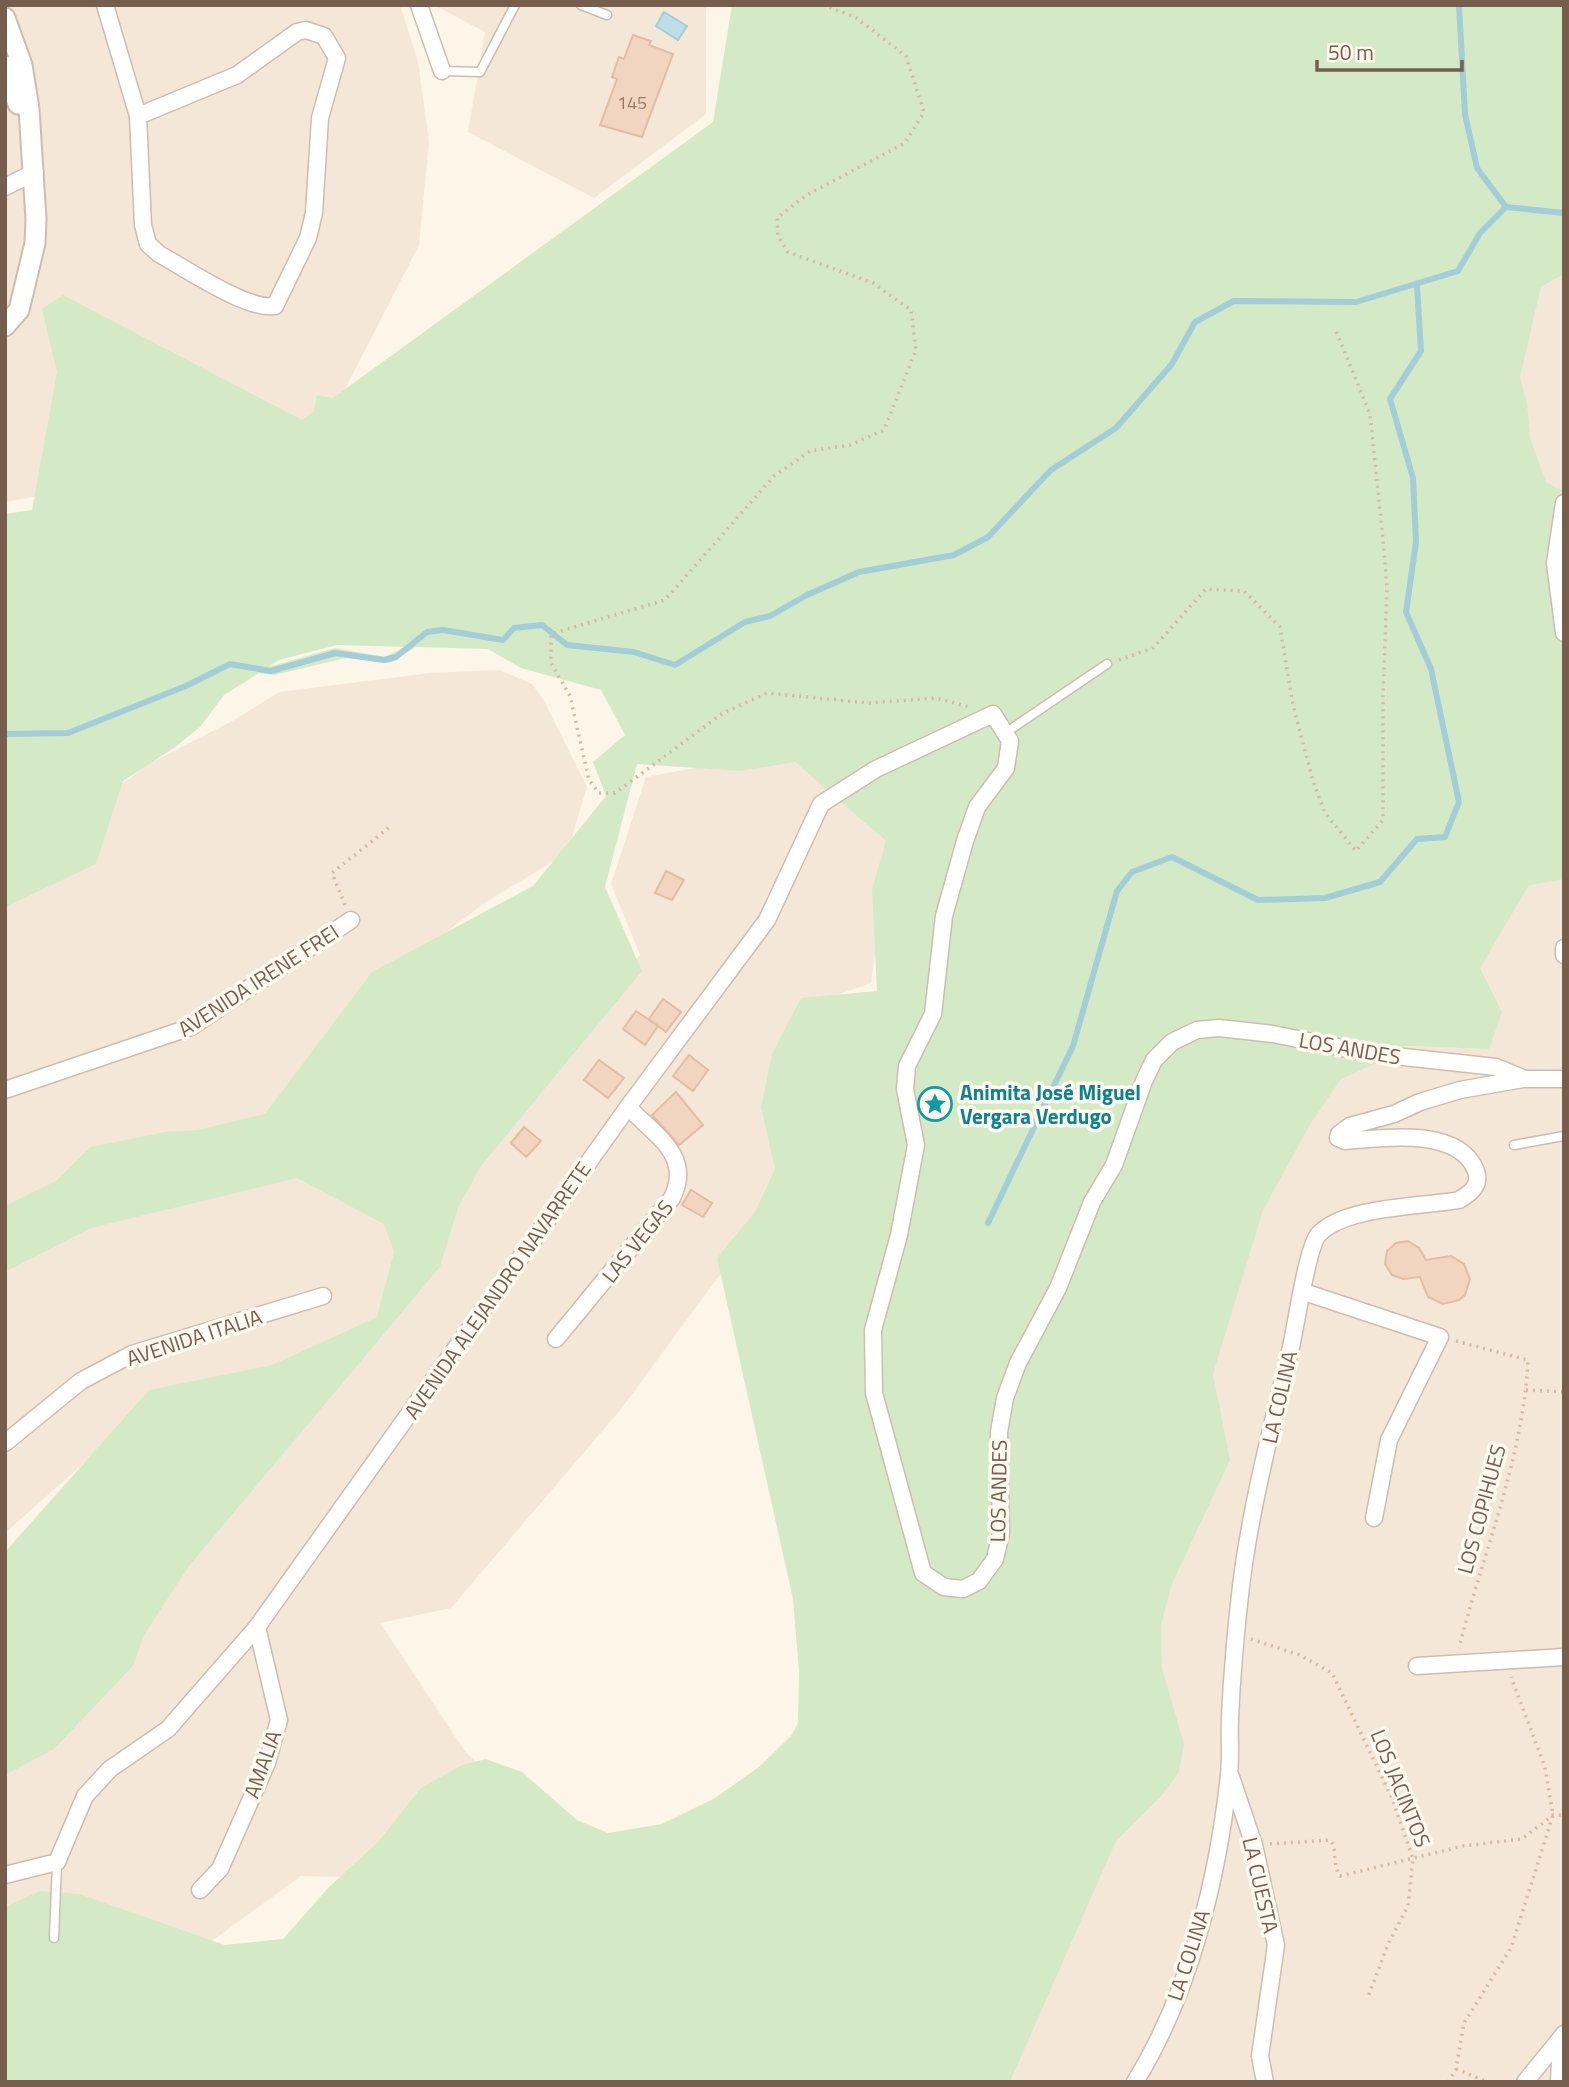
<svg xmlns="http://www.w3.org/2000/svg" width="1569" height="2087" font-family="'Titillium Web',sans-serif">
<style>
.residential{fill:#f4e7d7}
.green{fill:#d4eac7;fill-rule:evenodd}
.water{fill:#bddee6;stroke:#a3cdd7;stroke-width:2}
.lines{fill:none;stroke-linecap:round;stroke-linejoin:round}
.stream{stroke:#a3cdd7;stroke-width:6}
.building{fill:#f1d5c1;stroke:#e3bda1;stroke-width:2}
.service-casing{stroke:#cebdae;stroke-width:11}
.minor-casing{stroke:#cebdae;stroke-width:19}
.tertiary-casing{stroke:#cebdae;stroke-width:23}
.path{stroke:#d6b9a3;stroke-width:3.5;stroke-dasharray:2 5;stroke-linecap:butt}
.service{stroke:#fff;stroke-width:8}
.minor{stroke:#fff;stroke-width:16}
.tertiary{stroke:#fff;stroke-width:19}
.labels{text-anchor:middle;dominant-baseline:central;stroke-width:7;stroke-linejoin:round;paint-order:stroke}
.number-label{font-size:18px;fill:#957b69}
.street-label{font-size:21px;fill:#765d4c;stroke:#fff9ef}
.culture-label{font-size:21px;font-weight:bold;fill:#0d838f;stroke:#fff9ef;text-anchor:start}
</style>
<rect width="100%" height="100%" fill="#fcf5e8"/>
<g class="residential">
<path d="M5 5H400L418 62 429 142 419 245 323 432 62 386 49 494 5 502Z"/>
<path d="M434 5H706V114L594 198 468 132 485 32Z"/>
<path d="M1564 274V2082H1010L1033 2026 1249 1041 1489 1049 1475 959 1481 545 1541 287Z"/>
<path d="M499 670 532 684 543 699 587 787 567 853 486 902 379 983 272 1125 5 1220V871L147 765 236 719 279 692 430 673Z"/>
<path d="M798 749 900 836 883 894 871 983 811 1004 788 1170 730 1261 621 1409 451 1608 380 1623 464 1750 537 1824 487 1881 301 1876 216 1938 11 2055 5 2054V1761L133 1629 429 1261 471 1159 640 955 611 884 646 777Z"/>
<path d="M297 1165 393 1215 400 1290 364 1335 279 1376 156 1399 5 1533V1258L29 1245Z"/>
</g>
<path class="green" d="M732 5H1564V274L1541 287 1520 378 1527 402 1530 438 1546 482 1564 492V879L1529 885 1480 968 1502 1012 1489 1049 1405 1046 1397 1054 1341 1079 1311 1123 1263 1210 1213 1374 1230 1460 1171 1586 1161 1626 1162 1668 1184 1744 1179 1772 1162 1795 1116 1841 1010 2082H5V1907L40 1891 79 1894 225 1945 283 1939 328 1888 378 1842 421 1788 462 1765 486 1759 522 1772 577 1820 608 1833 662 1824 715 1798 759 1767 791 1736 798 1723 799 1671 793 1599 717 1258 755 1212 775 1169 761 1107 772 1054 801 998 877 991 872 889 886 841 795 762 740 771 637 764 605 887 642 971 481 1166 458 1208 440 1267 189 1566 144 1635 133 1666 54 1749 5 1775V1552L149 1390 272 1365 377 1317 394 1252 384 1224 297 1178 91 1228 5 1272V1206L56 1181 90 1147 165 1132 197 1130 265 1114 372 972 533 886 606 796 593 762 625 735 601 690 521 668 488 649 416 647 390 663 346 658 274 675 259 673 224 695 200 727 174 748 123 781 96 864 5 907V514L32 510 57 372 42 309 63 295 302 420 314 411 317 395 333 398 713 122ZM337 645 404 647 385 657 335 648 268 667 279 660Z"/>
<path class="water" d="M664 12 687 26 678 40 656 26Z"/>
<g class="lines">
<g class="stream">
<path d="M1459 5 1465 114 1477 168 1506 207"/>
<path d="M1506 207 1564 213"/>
<path d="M5 734 68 733 186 686 230 664 271 671 335 653 384 660 396 657 427 632 443 630 503 640 514 628 542 625 567 645 634 652 675 665 745 622 770 616 807 595 859 572 954 555 988 537 1051 470 1116 428 1172 364 1195 322 1234 301 1356 302 1458 271 1480 233 1506 207"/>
<path d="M988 1223 1073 1046 1117 891 1132 872 1172 857 1258 900 1325 898 1380 882 1417 839 1445 837 1459 802 1431 669 1406 612 1416 542 1413 478 1390 399 1421 351 1417 286"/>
</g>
</g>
<g class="building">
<path d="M633 35 651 41 649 45 673 54 642 137 600 125 617 79 612 77 619 57 624 59Z"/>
<path d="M666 871 684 880 672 900 655 893Z"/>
<path d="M663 999 681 1012 666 1032 649 1019Z"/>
<path d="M636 1011 658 1026 645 1045 623 1029Z"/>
<path d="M689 1055 708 1070 693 1091 673 1076Z"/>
<path d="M599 1060 624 1078 608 1098 584 1080Z"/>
<path d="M676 1092 703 1125 679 1145 652 1115Z"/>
<path d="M524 1127 541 1141 526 1157 511 1143Z"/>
<path d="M691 1190 712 1203 703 1217 682 1205Z"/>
<path d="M1408 1241 1419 1248 1426 1260 1451 1256 1464 1264 1470 1279 1465 1295 1459 1300 1443 1304 1428 1297 1420 1277 1403 1279 1392 1275 1385 1264 1387 1251 1396 1243Z"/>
</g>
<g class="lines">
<g class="service-casing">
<g id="service">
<path d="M581 5 607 15"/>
<path d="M442 71 480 72 515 5"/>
<path d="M1005 733 1107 664"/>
<path d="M1514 1145 1564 1136"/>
<path d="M54 1938 57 1862"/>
</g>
</g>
<g class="minor-casing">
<g id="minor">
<path d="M105 5 138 116"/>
<path d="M419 5 442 71"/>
<path d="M306 30 324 36 337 58 320 118 314 213 308 238 275 306C248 311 185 268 159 254L148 244 143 225 138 116 237 75 297 32Z"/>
<path d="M5 187 35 172"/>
<path d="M1564 503 1555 563 1564 633"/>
<path d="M1564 948V955"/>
<path d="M5 1090 191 1027 351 920"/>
<path d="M1304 1292 1440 1337 1389 1440 1374 1518"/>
<path d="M556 1339 672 1198C693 1156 655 1135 628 1107"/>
<path d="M5 1443 81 1381 132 1354 323 1296"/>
<path d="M1417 1666 1564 1657"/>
<path d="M1231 1777 1254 1845 1276 1945 1260 2056 1265 2082"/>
<path d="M5 1875 57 1862 85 1796 110 1769 168 1729 257 1627 628 1107 767 920 821 804 876 769 993 714 1010 741 1006 768 977 807 965 841 944 916 933 1014 907 1066 905 1089 916 1145 899 1235 873 1330 874 1393 923 1573 944 1587 963 1589 979 1581 995 1559 1001 1533 999 1432 1005 1398 1018 1363 1058 1288 1092 1202 1114 1165 1144 1081 1154 1060 1172 1042 1197 1030 1219 1028 1273 1034 1367 1053 1496 1067 1525 1079H1564"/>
<path d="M200 1890 220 1869 267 1763 279 1720 257 1627"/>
<path d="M1135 2082C1190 1993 1218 1878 1229 1775 1231 1756 1229 1736 1230 1717 1232 1673 1236 1629 1241 1586 1251 1505 1272 1426 1291 1347 1296 1325 1307 1249 1318 1235 1344 1206 1421 1207 1459 1200 1471 1193 1481 1185 1476 1171 1459 1126 1381 1138 1345 1141L1338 1138 1339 1134 1350 1126 1394 1114 1420 1102 1460 1090 1523 1079"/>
<path d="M1525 2082 1564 2034"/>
<path d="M1559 2082 1561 2038"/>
</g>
</g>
<g class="tertiary-casing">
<g id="tertiary">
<path d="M5 18 22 65 29 109 36 219 35 243 19 310 5 326"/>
<path d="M5 66 18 104"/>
</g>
</g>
<g class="path">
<path d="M823 5 855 17 906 56 924 112 905 143 805 196 777 218 778 236 788 252 873 283 911 310 916 350 884 430 850 445 810 451 774 476 665 600 551 634V663L570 696 589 780 599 793H615L723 713 767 693 869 703 936 698 969 707"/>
<path d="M1119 660 1153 648 1206 589 1244 591 1280 627 1293 705 1313 781 1325 813 1356 851 1383 820V697L1387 587 1383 540 1370 414 1336 331"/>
<path d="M345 905 332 873 391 826"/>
<path d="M1456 1341 1528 1360C1523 1459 1483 1553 1459 1648"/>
<path d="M1526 1390 1564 1392"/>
<path d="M1251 1639 1300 1655 1332 1673 1392 1798 1413 1859 1408 1906 1388 1944 1368 1997"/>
<path d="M1270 1844 1330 1840C1338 1850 1332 1865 1340 1876L1463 1846 1522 1839 1553 1815H1564"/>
<path d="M1456 2069 1488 2082"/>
<path d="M1448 2082 1456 2069 1464 2023 1511 1948 1553 1815 1545 1767 1511 1677"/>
</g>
<use href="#service" class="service"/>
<use href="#minor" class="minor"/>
<use href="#tertiary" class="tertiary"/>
</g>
<defs>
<g id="sight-ring" transform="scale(1.75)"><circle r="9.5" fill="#fff9ef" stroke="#0f9aa8" stroke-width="1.5"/><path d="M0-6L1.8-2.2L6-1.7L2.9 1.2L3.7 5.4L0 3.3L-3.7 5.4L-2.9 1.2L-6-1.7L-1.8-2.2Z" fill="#0f9aa8"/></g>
</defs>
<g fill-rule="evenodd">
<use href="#sight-ring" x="935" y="1104"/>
</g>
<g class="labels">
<g class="number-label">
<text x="632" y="102">145</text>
</g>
<g class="street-label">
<text transform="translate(258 980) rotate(-33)">AVENIDA IRENE FREI</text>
<text transform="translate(1350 1048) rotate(10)">LOS ANDES</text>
<text transform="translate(637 1241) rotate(-51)">LAS VEGAS</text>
<text transform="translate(497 1290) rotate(-55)">AVENIDA ALEJANDRO NAVARRETE</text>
<text transform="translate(194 1337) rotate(-18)">AVENIDA ITALIA</text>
<text transform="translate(1279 1397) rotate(-77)">LA COLINA</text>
<text transform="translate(998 1491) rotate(-89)">LOS ANDES</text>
<text transform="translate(1481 1509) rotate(-75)">LOS COPIHUES</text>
<text transform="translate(262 1764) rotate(-70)">AMALIA</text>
<text transform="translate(1401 1788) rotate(68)">LOS JACINTOS</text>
<text transform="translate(1261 1885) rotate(77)">LA CUESTA</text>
<text transform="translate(1188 1955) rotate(-72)">LA COLINA</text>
</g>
<g class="culture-label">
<text x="960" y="1092">Animita José Miguel<tspan x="960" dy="24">Vergara Verdugo</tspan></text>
</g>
</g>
<rect width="1569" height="2087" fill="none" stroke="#765d4c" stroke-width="14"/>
<path d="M1317 60v10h145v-10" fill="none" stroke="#765d4c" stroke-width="3.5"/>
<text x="1328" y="60" font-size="21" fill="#765d4c" stroke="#fff9ef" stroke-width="5" paint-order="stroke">50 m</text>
</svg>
